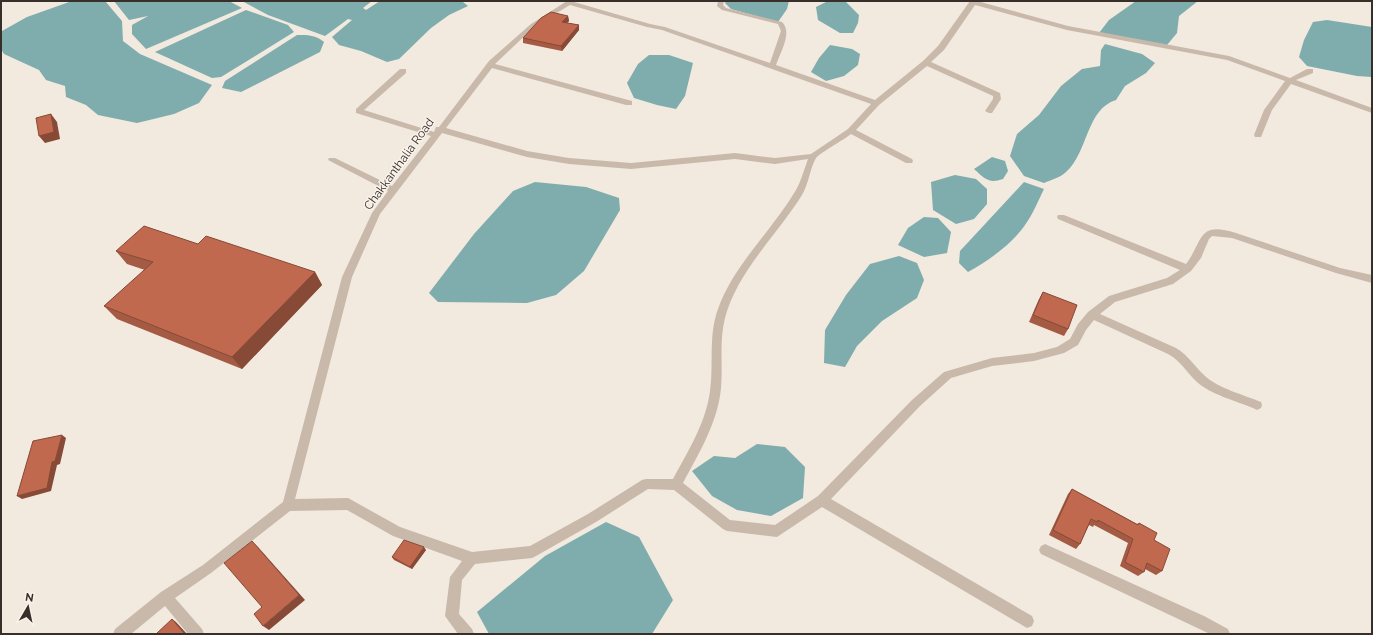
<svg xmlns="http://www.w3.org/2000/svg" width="1373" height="635" font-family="Raleway,sans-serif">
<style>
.water{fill:#7facad}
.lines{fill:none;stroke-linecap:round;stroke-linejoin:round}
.minor{fill:#c9b9ab;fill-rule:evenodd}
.wall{fill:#a55a44}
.shaded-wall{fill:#864a37}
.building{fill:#c0694f;stroke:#864a37}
.labels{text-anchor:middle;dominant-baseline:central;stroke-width:3;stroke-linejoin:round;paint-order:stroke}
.street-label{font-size:12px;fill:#382e2a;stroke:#f9f3eb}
</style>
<rect width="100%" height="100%" fill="#f2e9df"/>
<g class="water">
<path d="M72 1H105L122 21 123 41 140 54 212 85 199 103 174 114 137 123 98 115 86 105 66 97 65 86 46 80 39 70 4 54 1 49 2 31 27 17Z"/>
<path d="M114 1H229L242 8 146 49 132 34V25L148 16 129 20Z"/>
<path d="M242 1H372L363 8 366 10 380 1H464L463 2 468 6 449 15 431 28 399 59 387 62 361 51 339 45 332 37 352 20 348 19 325 36 268 15Z"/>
<path d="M726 1H789L787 9 778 22 731 9 725 3Z"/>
<path d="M828 1H845L859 15 858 23 853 33H840L818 20 816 7Z"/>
<path d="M1136 1H1198L1179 16 1177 33 1167 45 1099 33 1109 20Z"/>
<path d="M246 10 288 25 294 32 221 77 212 78 155 52Z"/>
<path d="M1327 20 1372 27V77L1357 76 1307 66 1299 57 1304 40 1313 22Z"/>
<path d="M297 35C308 35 316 35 324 42L320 52 241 92 222 88 225 81Z"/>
<path d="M1105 44 1142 54 1155 63 1146 73 1125 86 1116 100C1086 109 1088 153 1066 172 1061 177 1051 180 1044 183L1024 176 1010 156 1017 134 1039 115 1061 86 1082 69 1100 66 1101 50Z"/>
<path d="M830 45 852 49 860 54 858 65 844 76 826 81 811 72 819 58Z"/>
<path d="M649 55H669L693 63 685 96 676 109 657 105 634 98 627 83 638 64Z"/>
<path d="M992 157 1005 161 1008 171 1003 179C989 184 985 179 974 169Z"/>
<path d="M955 175 976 179 987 189V204L974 219 956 224 933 210 931 182Z"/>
<path d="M535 182 586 187 619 198 620 210 584 271 556 295 527 303 438 302 429 293 474 234 513 191Z"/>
<path d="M1024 182 1044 189C1038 201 1033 214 1025 225 1013 243 987 262 968 272L959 263 960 251Z"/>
<path d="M924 217 938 218 951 232 947 253 924 257 898 245 908 228Z"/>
<path d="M899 256 917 263 924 280 917 298 882 321 857 346 845 367 824 363 825 330 846 295 870 264Z"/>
<path d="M757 444 785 447 805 467 803 498 771 516 737 510 712 496 692 471 714 456 735 458Z"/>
<path d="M606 522 639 537 673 600 652 634H489L477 612 545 556Z"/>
</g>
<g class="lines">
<g class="minor">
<path d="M567 1H575L574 2 650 24 665 27 770 63 781 31 778 24 722 10 717 6 718 1H724L723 5 726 8 782 22C793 32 780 53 776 65L875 100 923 61 938 46 970 1H977L1068 26 1229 56 1290 78 1307 69H1313V73L1296 80 1372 108V113L1291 84 1272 110 1261 137H1255L1254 135 1264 110 1285 81 1227 60 1067 30 975 5 944 50 931 62 1000 93 1001 99 992 113H989L985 111 993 99V96L927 66 879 105 856 130 912 159 913 161 912 163H906L851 134C845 139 820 153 816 158 810 168 809 183 802 195 777 235 737 272 725 318 719 341 723 365 721 388 718 422 699 453 683 483L730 520 775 525 818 496 912 400 944 372 992 358 1034 353 1057 347 1070 339 1078 324 1088 312 1109 296 1167 278 1180 270 1058 219 1057 217 1058 215H1064L1186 264C1204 240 1197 221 1236 233L1340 268 1372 275V283L1336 273 1232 238 1212 236 1209 239 1201 258 1191 271 1173 284 1115 302 1100 314 1176 348C1189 356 1194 366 1205 376 1218 388 1244 395 1261 402L1262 405 1261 408 1257 410 1253 408C1236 401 1210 394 1197 382 1186 372 1182 362 1168 354L1094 320 1086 330 1078 345 1064 353 1034 361 992 366 951 378 920 406 831 499 1032 616 1034 621 1032 626 1027 628 822 507 777 537 727 531 723 529 674 490 648 489 596 522 536 556 532 558 475 564 462 580 459 614 472 629 474 634H458L445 616 450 577 462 561 393 536 347 510 290 511 211 573 175 598 202 629 204 634H188L165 606 131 634H113L115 629 161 592 203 565 283 502 342 277 372 213 388 191 328 160 329 158H335L392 186 431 136 356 113V109L400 69H406V73L364 110 434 132 436 127H439L489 61 531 24ZM570 5 647 27 662 30 871 104 848 129 811 154 775 158 735 153 631 163 569 158 527 151 446 128 492 68 626 105H632V101L495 64 535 26ZM442 133 527 157 569 164 631 169 735 159 775 164 808 159C804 170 801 181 796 190 772 231 734 264 718 309 708 336 714 364 710 391 706 423 688 451 673 479H646L642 480 588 514 530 546 472 552 400 527 348 498 295 499 352 277 380 214Z"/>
<path d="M1045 544 1204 616 1228 629 1230 634H1210L1041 554 1039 550 1041 546Z"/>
</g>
</g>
<g class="wall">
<path d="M568 16 569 21 567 23 579 25V30L562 51 523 43V38Z"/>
<path d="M198 244 315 272 322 285 242 369 117 319 104 306 145 270 127 264 116 251Z"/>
<path d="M1043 292 1068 329 1064 336 1029 322 1039 299Z"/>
<path d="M1072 489 1137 524 1139 523 1154 540 1162 571 1156 575 1145 569 1144 572 1138 576 1120 566 1128 543 1094 525 1093 527 1089 525 1080 544 1076 549 1049 535 1068 494Z"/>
<path d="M426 550 412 569 394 560 392 557Z"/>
</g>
<g class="shaded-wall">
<path d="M568 16 569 21 563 27 562 22Z"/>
<path d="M579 25V30L562 51 561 46Z"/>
<path d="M51 114 57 122 60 139 45 143 39 136Z"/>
<path d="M315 272 322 285 242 369 232 357Z"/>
<path d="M62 435 66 438 60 464 57 465 51 491 22 499 17 496 52 462Z"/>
<path d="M252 541 258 547 305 600 269 630 263 626 299 595Z"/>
<path d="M424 547 426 550 412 569 410 567Z"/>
<path d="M172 619 176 622 187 634H183Z"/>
</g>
<g class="building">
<path d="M551 12 568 16 562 22 579 25 561 46 523 38 541 18Z"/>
<path d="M51 114 54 132 39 136 36 118Z"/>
<path d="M144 226 198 244 206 236 315 272 232 357 104 306 153 262 116 251Z"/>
<path d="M1043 292 1077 305 1068 329 1033 315Z"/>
<path d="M62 435 55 461 52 462 47 488 17 496 33 441Z"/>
<path d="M1072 489 1138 525 1139 523 1157 533 1154 540 1170 549 1162 571 1147 563 1144 572 1125 562 1133 539 1098 520 1097 522 1091 519 1080 544 1053 530Z"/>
<path d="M404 540 424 547 410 567 392 557Z"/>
<path d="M252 541 299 595 263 626 254 614 262 607 224 563Z"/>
<path d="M172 619 184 633 183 634H156Z"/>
</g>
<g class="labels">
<g class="street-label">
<text transform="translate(399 164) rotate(-54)">Chakkanthalia Road</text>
</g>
</g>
<rect width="1373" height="635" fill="none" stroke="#382e2a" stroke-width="4"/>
<g transform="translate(28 607) rotate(9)" stroke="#f9f3eb" stroke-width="3" paint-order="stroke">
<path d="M0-3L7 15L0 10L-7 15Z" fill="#382e2a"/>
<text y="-6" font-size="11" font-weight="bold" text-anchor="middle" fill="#382e2a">N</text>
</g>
</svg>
